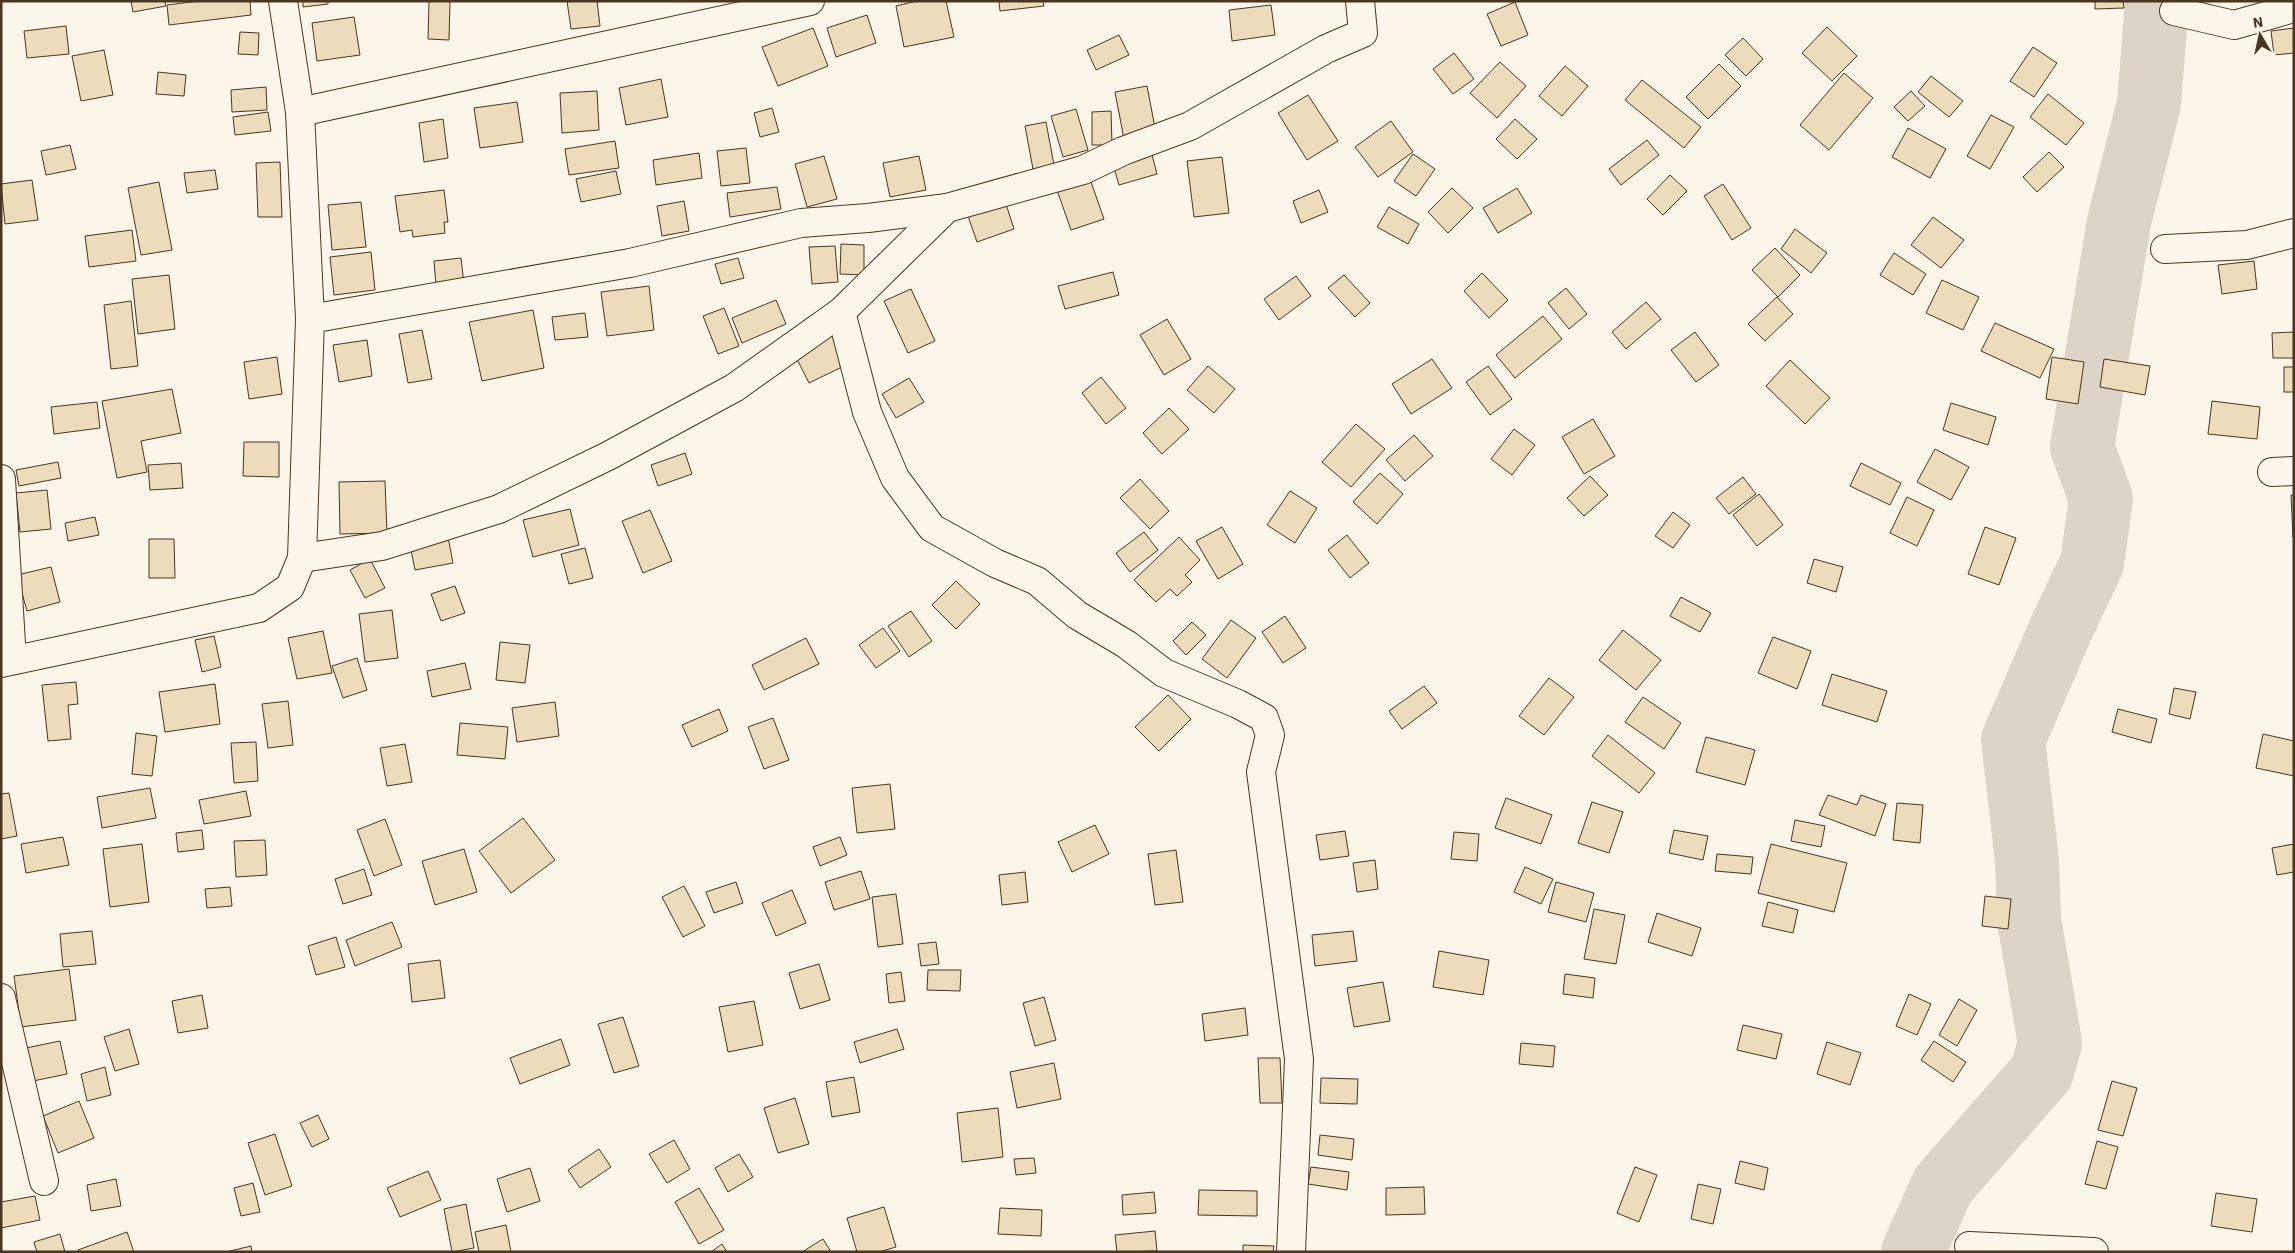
<svg xmlns="http://www.w3.org/2000/svg" width="2295" height="1253" font-family="'IBM Plex Sans',sans-serif">
<style>
.lines{fill:none;stroke-linecap:round;stroke-linejoin:round}
.river{stroke:#dcd4c6;stroke-width:64}
.building{fill:#ecdcbc;stroke:#4a3520}
.street-casing{stroke:#4a3520;stroke-width:30}
.street{stroke:#fbf6e9;stroke-width:28}
</style>
<rect width="100%" height="100%" fill="#fbf6e9"/>
<g class="lines">
<path class="river" d="M1913 1252 1943 1185 2042 1072 2050 1043 2029 920 2027 860 2013 740 2061 629 2092 563 2101 499 2082 447 2119 222 2149 104 2157 1"/>
</g>
<g class="building">
<path d="M131 1H165L166 6 133 12Z"/>
<path d="M199 1H250L251 15 169 25 167 5Z"/>
<path d="M303 1H328V4L303 7Z"/>
<path d="M429 1H450L449 40 428 39Z"/>
<path d="M567 1H597L600 26 571 29Z"/>
<path d="M917 1H946L954 37 904 47 896 6Z"/>
<path d="M999 1H1043L1044 6 1000 11Z"/>
<path d="M2095 1H2123L2124 8 2095 9Z"/>
<path d="M1515 2 1528 35 1501 46 1487 14Z"/>
<path d="M1271 5 1275 35 1232 41 1229 10Z"/>
<path d="M867 15 876 43 836 57 827 28Z"/>
<path d="M354 17 360 55 317 61 312 23Z"/>
<path d="M66 26 69 54 27 58 24 31Z"/>
<path d="M1827 27 1857 56 1832 81 1802 53Z"/>
<path d="M813 28 828 66 778 86 762 47Z"/>
<path d="M2294 28V53L2274 55 2271 31Z"/>
<path d="M240 32 259 33 258 55 238 54Z"/>
<path d="M1119 35 1129 55 1096 70 1087 50Z"/>
<path d="M1743 38 1763 59 1746 76 1725 55Z"/>
<path d="M2033 47 2057 63 2034 97 2010 81Z"/>
<path d="M104 50 113 95 81 101 72 56Z"/>
<path d="M1454 53 1474 79 1453 94 1433 69Z"/>
<path d="M1500 62 1526 86 1497 118 1470 93Z"/>
<path d="M1719 64 1741 86 1708 119 1686 97Z"/>
<path d="M1565 66 1588 86 1562 116 1539 96Z"/>
<path d="M158 72 186 75 184 96 156 94Z"/>
<path d="M1844 73 1873 98 1829 150 1800 125Z"/>
<path d="M1931 76 1963 101 1949 117 1918 92Z"/>
<path d="M661 79 668 117 626 125 619 88Z"/>
<path d="M1642 80 1701 127 1684 148 1625 100Z"/>
<path d="M1147 86 1156 133 1124 139 1115 92Z"/>
<path d="M266 87 267 110 232 112 231 90Z"/>
<path d="M597 91 599 130 562 133 560 93Z"/>
<path d="M1911 91 1925 106 1908 121 1894 107Z"/>
<path d="M2048 94 2084 123 2066 145 2030 117Z"/>
<path d="M1308 95 1338 141 1307 160 1278 113Z"/>
<path d="M517 102 523 142 480 148 474 108Z"/>
<path d="M772 108 779 132 760 137 754 113Z"/>
<path d="M1076 109 1088 150 1063 157 1051 116Z"/>
<path d="M1111 111 1112 145H1092V112Z"/>
<path d="M268 112 271 131 235 135 233 117Z"/>
<path d="M1991 115 2014 127 1990 169 1967 156Z"/>
<path d="M443 119 448 158 424 162 419 123Z"/>
<path d="M1515 119 1537 139 1517 159 1496 139Z"/>
<path d="M1391 121 1413 152 1378 177 1355 147Z"/>
<path d="M1046 122 1054 165 1033 169 1025 126Z"/>
<path d="M1908 128 1946 149 1930 178 1892 157Z"/>
<path d="M1647 140 1659 155 1621 185 1609 169Z"/>
<path d="M615 141 619 168 569 175 565 149Z"/>
<path d="M70 145 76 169 46 175 41 151Z"/>
<path d="M746 148 750 183 721 186 717 151Z"/>
<path d="M1151 151 1157 174 1119 185 1112 161Z"/>
<path d="M2049 152 2064 167 2037 192 2023 177Z"/>
<path d="M699 153 702 178 656 185 653 160Z"/>
<path d="M1413 154 1435 169 1416 196 1394 181Z"/>
<path d="M824 156 837 199 807 207 795 164Z"/>
<path d="M919 156 926 190 890 197 883 163Z"/>
<path d="M1222 157 1229 213 1194 217 1187 161Z"/>
<path d="M280 162 282 217H258L256 163Z"/>
<path d="M215 170 218 189 187 193 184 173Z"/>
<path d="M616 171 621 194 581 202 576 179Z"/>
<path d="M1670 175 1687 191 1663 215 1647 199Z"/>
<path d="M1090 179 1104 219 1071 230 1057 190Z"/>
<path d="M32 180 38 220 5 224 1 184Z"/>
<path d="M159 182 172 250 141 255 128 188Z"/>
<path d="M1723 184 1751 228 1732 240 1704 196Z"/>
<path d="M777 187 781 209 730 217 727 193Z"/>
<path d="M1452 188 1473 208 1448 233 1428 212Z"/>
<path d="M1517 188 1532 213 1498 233 1483 208Z"/>
<path d="M444 190 448 222H444L445 233 413 237 412 230 400 232 395 196Z"/>
<path d="M1319 190 1328 212 1301 223 1293 201Z"/>
<path d="M684 201 689 231 662 236 657 206Z"/>
<path d="M361 202 366 247 332 250 328 205Z"/>
<path d="M1006 204 1014 229 977 242 968 216Z"/>
<path d="M1389 207 1419 224 1408 244 1377 227Z"/>
<path d="M1933 217 1964 240 1941 268 1911 245Z"/>
<path d="M1795 229 1827 253 1811 273 1781 249Z"/>
<path d="M132 230 136 261 89 267 85 236Z"/>
<path d="M841 244 864 245V275L840 274Z"/>
<path d="M835 246 838 282 812 284 809 247Z"/>
<path d="M1775 248 1800 275 1778 297 1752 270Z"/>
<path d="M371 252 375 290 334 295 330 257Z"/>
<path d="M1894 253 1926 274 1913 295 1880 275Z"/>
<path d="M461 258 464 284 436 286 434 261Z"/>
<path d="M738 258 744 278 721 284 715 264Z"/>
<path d="M2254 261 2257 289 2222 294 2218 265Z"/>
<path d="M1113 272 1119 295 1065 309 1058 286Z"/>
<path d="M1482 273 1508 300 1489 318 1464 291Z"/>
<path d="M169 275 175 329 138 334 132 279Z"/>
<path d="M1344 275 1370 303 1355 317 1328 288Z"/>
<path d="M1296 276 1311 296 1279 320 1264 299Z"/>
<path d="M1942 280 1979 297 1963 330 1926 313Z"/>
<path d="M649 286 654 330 607 336 601 292Z"/>
<path d="M1566 288 1587 314 1569 329 1548 303Z"/>
<path d="M911 289 935 341 908 353 884 301Z"/>
<path d="M1777 297 1793 314 1765 341 1748 324Z"/>
<path d="M776 300 786 324 742 343 732 318Z"/>
<path d="M131 301 138 366 111 369 104 305Z"/>
<path d="M1646 302 1661 319 1626 349 1612 332Z"/>
<path d="M724 308 739 346 718 354 703 316Z"/>
<path d="M533 310 544 368 482 381 469 322Z"/>
<path d="M585 313 588 337 555 340 552 317Z"/>
<path d="M1543 316 1562 339 1515 378 1496 355Z"/>
<path d="M1167 319 1191 359 1164 375 1140 335Z"/>
<path d="M1995 323 2054 349 2040 378 1981 351Z"/>
<path d="M422 330 432 379 408 383 399 334Z"/>
<path d="M831 332 846 365 809 383 793 351Z"/>
<path d="M1695 332 1719 365 1696 382 1671 350Z"/>
<path d="M2294 332V358H2273L2272 333Z"/>
<path d="M367 340 372 376 339 382 333 345Z"/>
<path d="M277 357 282 394 249 399 244 362Z"/>
<path d="M2052 357 2084 362 2078 404 2046 399Z"/>
<path d="M1432 359 1452 388 1411 414 1392 384Z"/>
<path d="M2104 359 2150 366 2145 395 2100 387Z"/>
<path d="M1790 360 1830 398 1805 424 1766 386Z"/>
<path d="M1208 366 1235 389 1214 413 1187 390Z"/>
<path d="M1488 366 1512 399 1490 415 1466 382Z"/>
<rect x="2284" y="367" width="10" height="25"/>
<path d="M1101 377 1126 408 1106 424 1082 393Z"/>
<path d="M909 378 924 402 896 418 882 394Z"/>
<path d="M172 389 181 433 141 441 147 472 117 478 102 401Z"/>
<path d="M2212 401 2260 407 2257 439 2208 434Z"/>
<path d="M97 402 100 428 54 434 51 407Z"/>
<path d="M1951 403 1996 417 1988 445 1943 430Z"/>
<path d="M1169 408 1189 429 1162 454 1143 433Z"/>
<path d="M1593 419 1615 456 1584 474 1562 437Z"/>
<path d="M1356 424 1385 449 1351 487 1322 462Z"/>
<path d="M1514 429 1535 445 1512 475 1491 459Z"/>
<path d="M1414 435 1433 456 1405 481 1386 460Z"/>
<path d="M244 442H279V477L243 476Z"/>
<path d="M1935 449 1969 467 1951 500 1917 482Z"/>
<path d="M685 453 692 474 658 486 651 465Z"/>
<path d="M58 462 61 478 19 486 16 470Z"/>
<path d="M181 463 183 488 150 490 148 465Z"/>
<path d="M1861 463 1901 483 1890 505 1850 486Z"/>
<path d="M1380 473 1403 494 1377 524 1353 502Z"/>
<path d="M1590 476 1608 495 1584 516 1567 498Z"/>
<path d="M1743 477 1756 494 1729 514 1716 498Z"/>
<path d="M1140 479 1169 511 1150 529 1120 498Z"/>
<path d="M385 481 387 533 340 534 339 482Z"/>
<path d="M47 490 51 529 20 532 16 493Z"/>
<path d="M1290 491 1317 508 1295 543 1267 525Z"/>
<path d="M1759 494 1783 525 1757 546 1733 515Z"/>
<path d="M2291 495H2294L2293 537Z"/>
<path d="M1907 497 1934 510 1917 546 1890 533Z"/>
<path d="M570 509 579 545 533 557 523 520Z"/>
<path d="M650 510 672 561 643 573 622 521Z"/>
<path d="M1673 512 1690 525 1673 548 1655 536Z"/>
<path d="M95 517 99 535 68 541 65 523Z"/>
<path d="M1222 527 1243 564 1218 579 1196 541Z"/>
<path d="M1985 527 2016 538 1999 585 1968 574Z"/>
<path d="M1144 532 1158 550 1130 572 1116 553Z"/>
<path d="M1347 535 1369 563 1350 578 1328 550Z"/>
<path d="M448 537 453 563 415 570 410 545Z"/>
<path d="M1179 537 1200 560 1185 575 1192 582 1177 596 1170 589 1156 602 1134 580Z"/>
<path d="M149 539H174L175 578H149Z"/>
<path d="M585 548 593 578 569 584 561 554Z"/>
<path d="M370 559 385 588 365 598 350 570Z"/>
<path d="M1814 559 1843 567 1836 592 1807 583Z"/>
<path d="M51 567 60 602 27 611 17 575Z"/>
<path d="M956 581 980 604 956 629 932 605Z"/>
<path d="M455 586 465 613 441 621 431 594Z"/>
<path d="M1681 597 1711 613 1700 632 1670 616Z"/>
<path d="M392 610 398 658 365 662 359 614Z"/>
<path d="M911 611 932 641 909 657 888 626Z"/>
<path d="M1285 616 1306 648 1283 663 1262 632Z"/>
<path d="M1231 620 1256 638 1227 678 1202 659Z"/>
<path d="M1192 622 1206 635 1186 655 1173 641Z"/>
<path d="M883 628 900 651 876 668 859 645Z"/>
<path d="M1623 630 1661 660 1636 690 1599 660Z"/>
<path d="M323 631 332 673 297 679 288 638Z"/>
<path d="M214 636 221 667 202 672 195 640Z"/>
<path d="M1773 637 1811 651 1797 689 1758 673Z"/>
<path d="M806 638 819 664 764 690 752 665Z"/>
<path d="M500 642 530 645 525 683 496 680Z"/>
<path d="M357 658 367 690 343 698 332 666Z"/>
<path d="M465 663 471 689 432 697 427 671Z"/>
<path d="M1832 674 1887 691 1877 722 1822 705Z"/>
<path d="M1549 678 1574 697 1544 735 1519 716Z"/>
<path d="M76 682 78 704 68 705 71 739 48 741 42 685Z"/>
<path d="M215 684 220 724 165 732 159 692Z"/>
<path d="M1424 686 1437 703 1402 729 1389 711Z"/>
<path d="M2174 688 2196 692 2190 719 2169 714Z"/>
<path d="M1168 695 1191 719 1159 751 1135 727Z"/>
<path d="M1643 697 1681 723 1664 749 1625 722Z"/>
<path d="M288 701 293 745 268 748 262 704Z"/>
<path d="M555 702 559 736 517 742 512 708Z"/>
<path d="M719 709 728 731 692 747 682 725Z"/>
<path d="M2118 709 2157 719 2151 743 2112 732Z"/>
<path d="M773 718 789 760 764 769 748 727Z"/>
<path d="M460 723 508 727 505 759 457 755Z"/>
<path d="M136 733 157 736 152 776 132 774Z"/>
<path d="M2263 734 2294 741V776L2256 768Z"/>
<path d="M1608 735 1655 773 1639 793 1592 756Z"/>
<path d="M1706 737 1755 750 1745 785 1696 772Z"/>
<path d="M256 742 258 781 234 783 231 743Z"/>
<path d="M405 744 412 782 387 786 380 748Z"/>
<path d="M890 784 895 829 857 833 852 788Z"/>
<path d="M150 788 156 818 102 828 97 797Z"/>
<path d="M246 791 251 816 204 824 199 800Z"/>
<path d="M9 793 17 836 1 839V794Z"/>
<path d="M1828 795 1857 805 1861 795 1886 804 1875 836 1819 815Z"/>
<path d="M1506 798 1552 815 1541 844 1495 828Z"/>
<path d="M1592 802 1623 812 1609 853 1578 843Z"/>
<path d="M1897 803 1923 805 1920 843 1893 840Z"/>
<path d="M523 818 555 860 511 893 479 851Z"/>
<path d="M385 819 402 865 374 876 357 830Z"/>
<path d="M1795 820 1825 826 1821 847 1791 841Z"/>
<path d="M1095 825 1109 854 1072 872 1058 842Z"/>
<path d="M202 830 204 849 178 852 176 833Z"/>
<path d="M1674 830 1708 836 1703 860 1669 853Z"/>
<path d="M1345 831 1349 856 1320 860 1316 835Z"/>
<path d="M1454 832 1479 834 1477 861 1451 859Z"/>
<path d="M63 837 69 865 26 873 21 844Z"/>
<path d="M840 837 847 855 820 866 813 847Z"/>
<path d="M265 840 267 875 236 877 234 841Z"/>
<path d="M142 844 149 902 110 907 103 849Z"/>
<path d="M1771 844 1847 863 1834 912 1758 893Z"/>
<path d="M2294 844V872L2277 875 2272 848Z"/>
<path d="M464 849 477 892 435 905 422 861Z"/>
<path d="M1176 850 1183 902 1155 905 1148 854Z"/>
<path d="M1717 854 1753 857 1751 874 1715 871Z"/>
<path d="M1375 860 1378 889 1357 892 1353 863Z"/>
<path d="M1525 867 1553 879 1541 904 1514 892Z"/>
<path d="M364 869 372 895 343 904 335 879Z"/>
<path d="M861 871 870 899 834 910 825 882Z"/>
<path d="M1025 872 1028 902 1002 905 999 875Z"/>
<path d="M736 882 743 903 714 913 706 892Z"/>
<path d="M1556 882 1594 893 1586 922 1548 912Z"/>
<path d="M684 886 705 926 683 937 662 897Z"/>
<path d="M230 887 232 906 207 908 205 889Z"/>
<path d="M792 890 806 923 776 936 762 903Z"/>
<path d="M896 894 903 944 878 947 872 897Z"/>
<path d="M1985 896 2011 899 2008 929 1982 926Z"/>
<path d="M1768 902 1798 910 1793 933 1762 926Z"/>
<path d="M1594 909 1625 915 1616 964 1584 959Z"/>
<path d="M1657 913 1701 928 1692 956 1648 942Z"/>
<path d="M392 922 402 947 355 966 346 940Z"/>
<path d="M92 931 96 964 63 967 60 934Z"/>
<path d="M1353 931 1357 961 1315 966 1312 935Z"/>
<path d="M336 937 345 967 316 975 308 946Z"/>
<path d="M936 942 939 964 921 966 918 944Z"/>
<path d="M1439 951 1489 960 1483 995 1433 987Z"/>
<path d="M440 960 445 998 412 1002 408 964Z"/>
<path d="M819 964 830 1000 800 1009 789 973Z"/>
<path d="M69 969 76 1020 21 1027 14 976Z"/>
<path d="M928 970H961L960 991 927 990Z"/>
<path d="M901 972 905 1001 889 1003 886 974Z"/>
<path d="M1565 974 1595 978 1593 998 1563 994Z"/>
<path d="M1383 982 1390 1021 1354 1027 1347 988Z"/>
<path d="M1909 994 1931 1004 1917 1035 1896 1026Z"/>
<path d="M202 995 208 1028 178 1033 172 1001Z"/>
<path d="M1044 997 1056 1040 1035 1046 1023 1003Z"/>
<path d="M1959 999 1977 1010 1957 1046 1939 1035Z"/>
<path d="M754 1001 763 1045 728 1052 719 1007Z"/>
<path d="M1245 1008 1248 1035 1205 1041 1202 1014Z"/>
<path d="M623 1017 639 1066 614 1073 598 1024Z"/>
<path d="M1743 1025 1782 1034 1776 1059 1737 1050Z"/>
<path d="M129 1029 139 1064 115 1071 104 1037Z"/>
<path d="M897 1029 904 1049 860 1063 854 1042Z"/>
<path d="M561 1039 570 1065 520 1084 510 1058Z"/>
<path d="M60 1041 67 1074 33 1081 26 1048Z"/>
<path d="M1934 1041 1966 1062 1953 1082 1921 1060Z"/>
<path d="M1827 1042 1861 1053 1850 1085 1817 1074Z"/>
<path d="M1521 1043 1555 1046 1553 1067 1519 1064Z"/>
<path d="M1258 1058H1280L1282 1103H1260Z"/>
<path d="M1054 1063 1061 1099 1017 1108 1010 1072Z"/>
<path d="M105 1067 111 1095 87 1101 81 1074Z"/>
<path d="M854 1077 860 1112 832 1117 826 1082Z"/>
<path d="M1321 1078 1358 1079 1357 1104 1320 1103Z"/>
<path d="M2112 1081 2137 1088 2123 1136 2098 1130Z"/>
<path d="M795 1098 809 1144 778 1153 764 1108Z"/>
<path d="M79 1101 94 1138 58 1153 43 1116Z"/>
<path d="M998 1108 1003 1157 962 1162 957 1113Z"/>
<path d="M318 1115 329 1139 312 1147 300 1123Z"/>
<path d="M275 1134 292 1186 265 1195 248 1143Z"/>
<path d="M1320 1135 1354 1139 1352 1160 1318 1155Z"/>
<path d="M674 1140 690 1169 667 1183 649 1154Z"/>
<path d="M2097 1141 2118 1147 2106 1189 2085 1184Z"/>
<path d="M599 1149 611 1167 580 1188 568 1170Z"/>
<path d="M739 1154 753 1177 728 1192 715 1168Z"/>
<path d="M1034 1158 1036 1173 1016 1175 1014 1159Z"/>
<path d="M1740 1161 1768 1168 1764 1190 1735 1183Z"/>
<path d="M1311 1167 1349 1172 1347 1190 1308 1184Z"/>
<path d="M1635 1167 1657 1175 1639 1222 1617 1213Z"/>
<path d="M530 1168 540 1201 507 1212 497 1179Z"/>
<path d="M428 1171 441 1200 400 1217 387 1188Z"/>
<path d="M116 1179 121 1206 91 1211 87 1185Z"/>
<path d="M253 1183 260 1212 241 1216 234 1188Z"/>
<path d="M1698 1184 1721 1189 1713 1224 1691 1219Z"/>
<path d="M1424 1187 1425 1214 1386 1215V1188Z"/>
<path d="M699 1188 724 1230 699 1244 675 1202Z"/>
<path d="M1199 1190 1257 1191V1216L1198 1215Z"/>
<path d="M1154 1192 1156 1213 1123 1215 1122 1195Z"/>
<path d="M2216 1193 2257 1199 2252 1232 2211 1226Z"/>
<path d="M35 1196 40 1220 1 1228V1202Z"/>
<path d="M466 1204 474 1248 452 1252 444 1209Z"/>
<path d="M884 1207 896 1247 879 1252H857L847 1218Z"/>
<path d="M1000 1208 1042 1210 1041 1236 998 1234Z"/>
<path d="M506 1225 511 1252H479L475 1232Z"/>
<path d="M1155 1231 1157 1251 1117 1252 1115 1235Z"/>
<path d="M127 1232 134 1252H79L78 1250Z"/>
<path d="M60 1234 65 1252H37L34 1242Z"/>
<path d="M823 1239 831 1252H802Z"/>
<path d="M722 1244 727 1252H711Z"/>
<path d="M1243 1245 1274 1246 1273 1252H1243Z"/>
<path d="M251 1246 252 1252H226Z"/>
</g>
<g class="lines">
<g class="street-casing">
<g id="street">
<path d="M2174 11 2234 25 2294 8"/>
<path d="M300 112 810 1"/>
<path d="M2165 249 2247 245 2294 233"/>
<path d="M841 312 867 412 895 478 932 528 995 563 1037 581 1077 615 1126 644 1164 673 1238 704 1264 718 1270 735 1261 772 1299 1059 1291 1252"/>
<path d="M310 319 630 263 801 223 868 218 947 208 1083 170 1123 151 1190 126 1326 49 1363 33 1360 1"/>
<path d="M2272 472 2294 471"/>
<path d="M1 479 12 660"/>
<path d="M302 558 382 546 499 509 608 456 734 388 841 312 947 208"/>
<path d="M1 663 259 608 290 587 302 558 310 319 300 112 283 1"/>
<path d="M1 998 44 1181"/>
<path d="M1969 1246 2094 1252"/>
</g>
</g>
<use href="#street" class="street"/>
</g>
<rect width="2295" height="1253" fill="none" stroke="#4a3520" stroke-width="5"/>
<g transform="translate(2260 35) rotate(351)" stroke="#fbf6e9" stroke-width="4" paint-order="stroke">
<path d="M0-4L9 19L0 12L-9 19Z" fill="#4a3520"/>
<text y="-8" font-size="14" font-weight="bold" text-anchor="middle" fill="#4a3520">N</text>
</g>
</svg>
